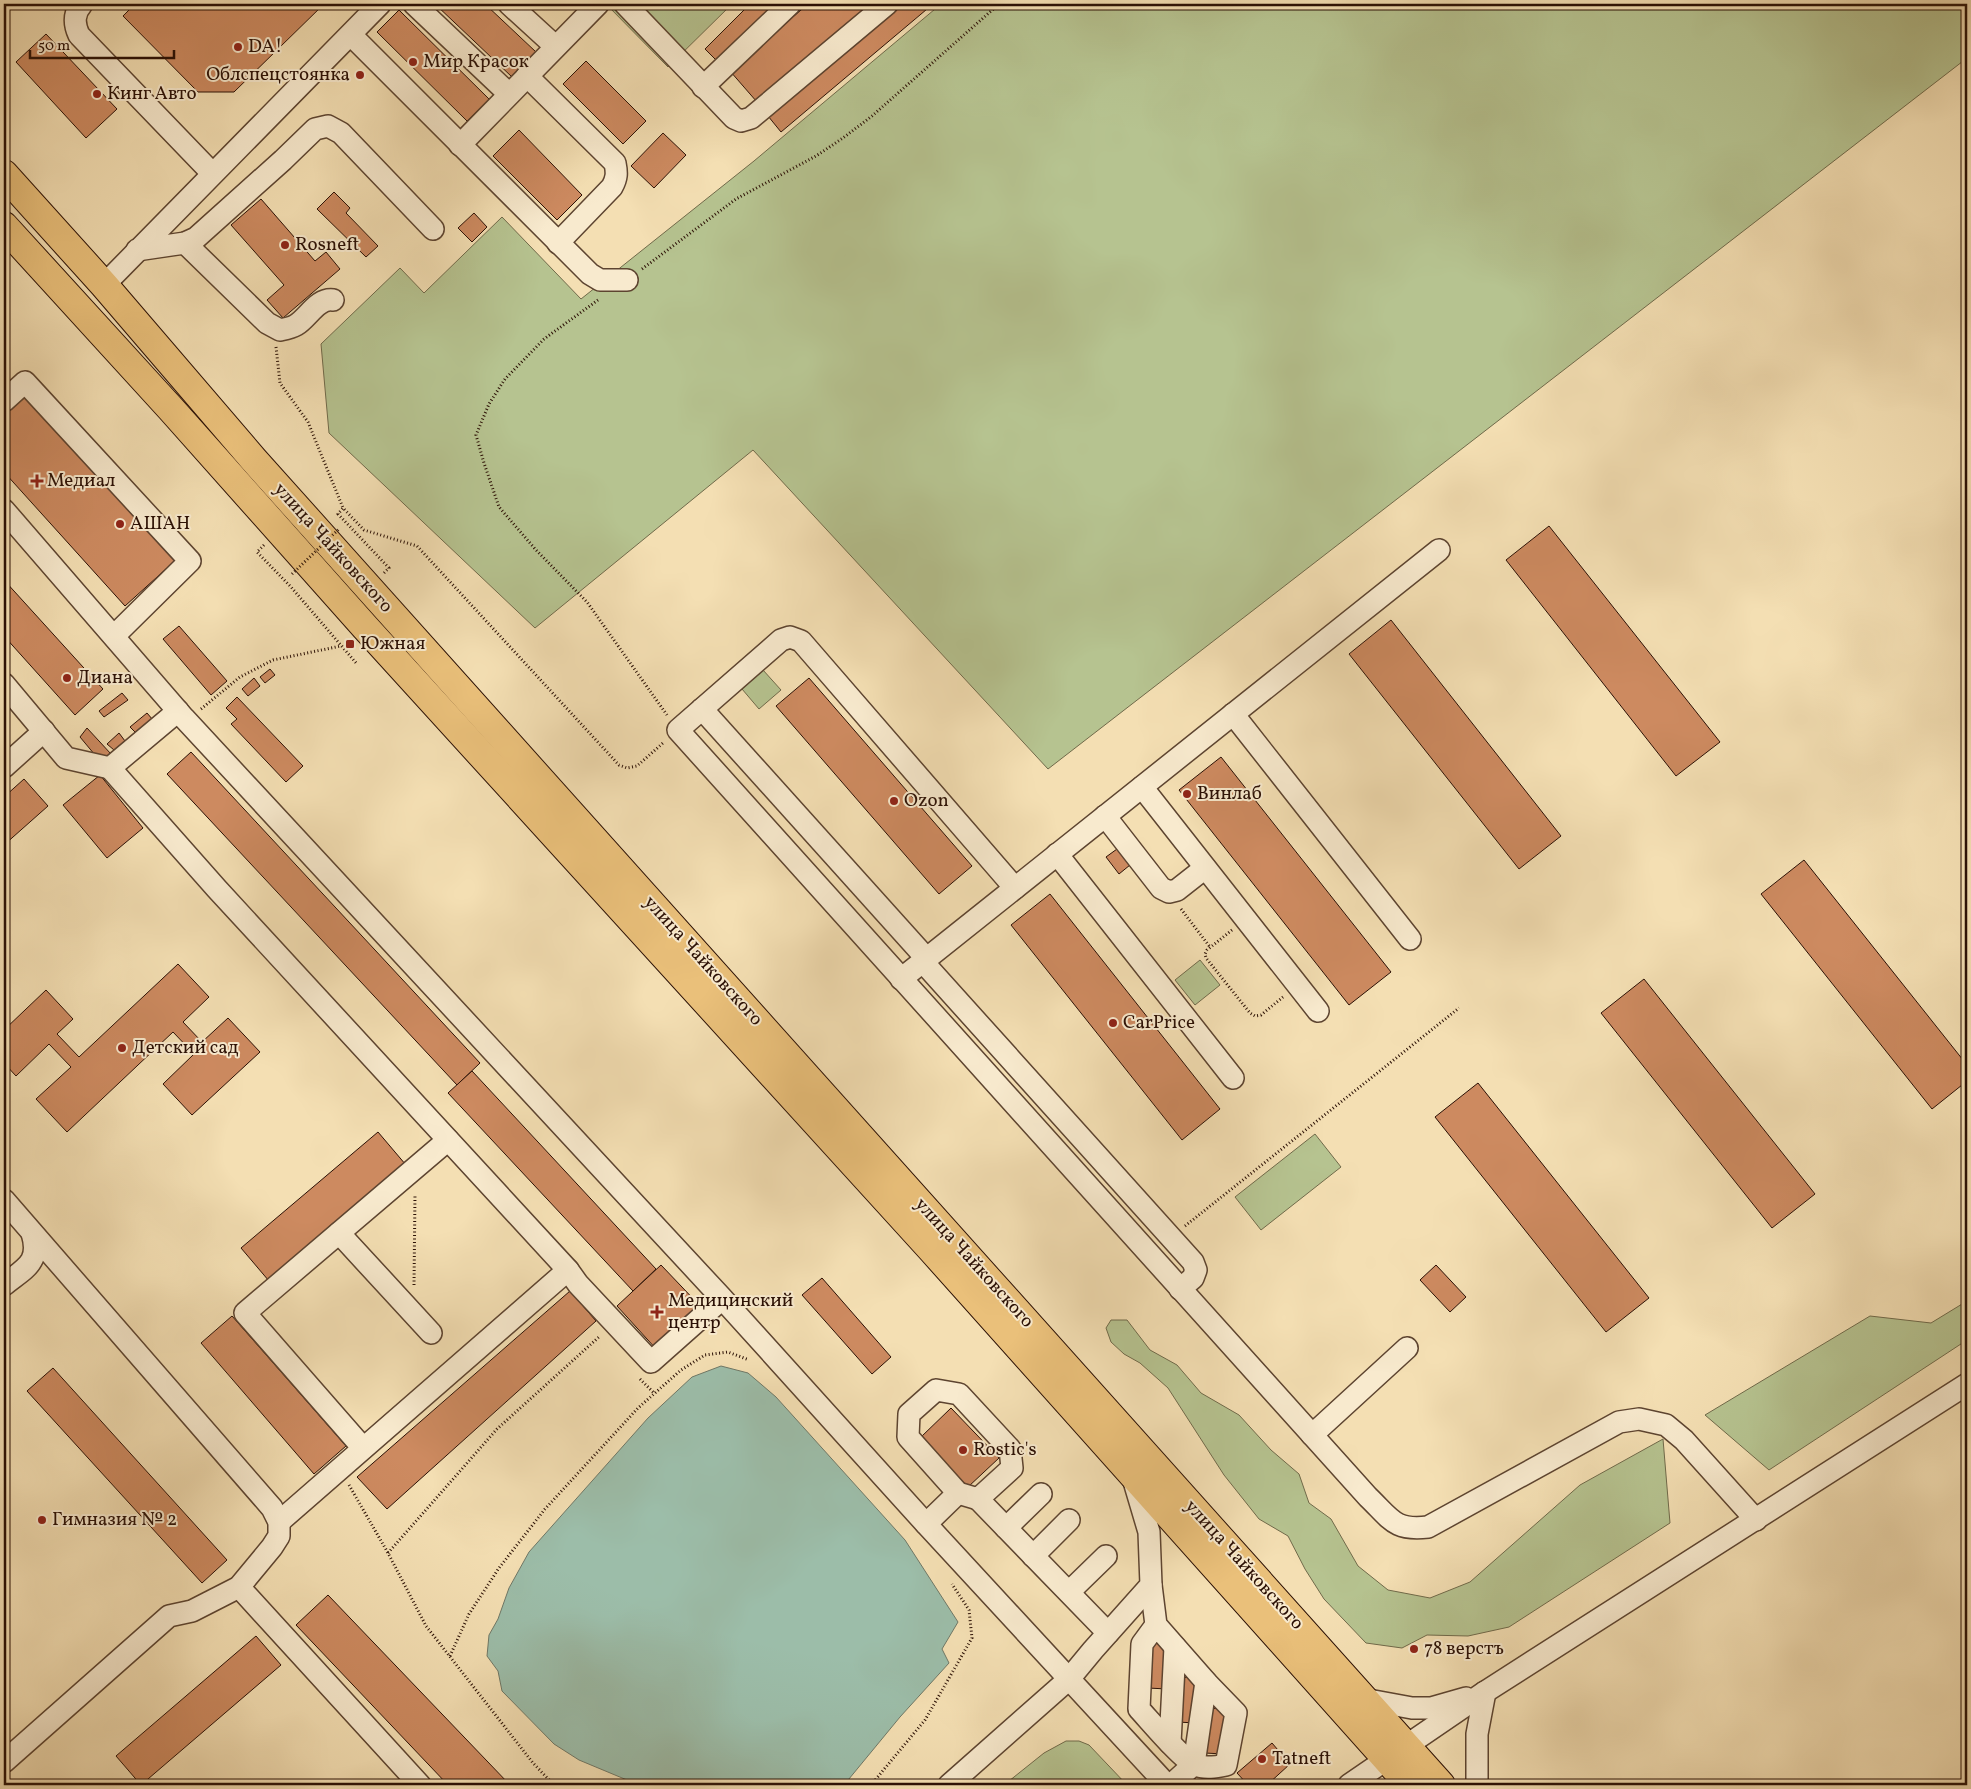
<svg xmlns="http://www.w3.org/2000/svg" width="1971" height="1789" font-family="Vollkorn,serif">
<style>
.green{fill:#b6c390;stroke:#706a4a}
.water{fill:#9cbda9;stroke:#6f7867}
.building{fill:#cd8a60;stroke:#2b1005}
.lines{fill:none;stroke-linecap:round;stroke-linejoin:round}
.minor-casing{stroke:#5d4430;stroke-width:24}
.highway-casing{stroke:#2b1005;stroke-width:30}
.path{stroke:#2b1005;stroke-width:3;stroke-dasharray:1 2.5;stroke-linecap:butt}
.minor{stroke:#f8eace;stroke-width:21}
.highway{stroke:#eac07a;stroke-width:28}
.path-bridge{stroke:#2b1005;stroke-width:3;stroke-dasharray:1 2.5;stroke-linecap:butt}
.poi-dot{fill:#8f2418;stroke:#f8eace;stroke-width:2}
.labels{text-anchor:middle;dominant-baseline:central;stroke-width:4;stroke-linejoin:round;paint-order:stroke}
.poi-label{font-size:19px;fill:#2b1005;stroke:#f8eace;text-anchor:start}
.street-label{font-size:19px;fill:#2b1005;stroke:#f8eace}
</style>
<rect width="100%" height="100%" fill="#f4dfb3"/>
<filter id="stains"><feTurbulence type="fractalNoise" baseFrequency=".004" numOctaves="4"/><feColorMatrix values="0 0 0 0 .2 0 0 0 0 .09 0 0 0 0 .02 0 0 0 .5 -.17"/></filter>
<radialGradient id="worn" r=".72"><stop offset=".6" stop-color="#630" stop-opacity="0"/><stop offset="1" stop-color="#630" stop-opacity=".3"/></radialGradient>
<g class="green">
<path d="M606 4H732L668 67Z"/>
<path d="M941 4H1967V58L1048 769 753 450 535 628 329 433 321 344 400 268 424 293 502 217 581 299 754 161Z"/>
<path d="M763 670 781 690 759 709 742 689Z"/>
<path d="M1200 960 1220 985 1195 1005 1175 980Z"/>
<path d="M1315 1134 1341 1167 1261 1230 1235 1197Z"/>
<path d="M1967 1301V1340L1769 1470 1705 1415 1870 1316 1931 1323Z"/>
<path d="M1111 1320H1127L1150 1350 1177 1365 1201 1393 1239 1415 1271 1450 1299 1474 1309 1503 1331 1519 1358 1566 1388 1590 1430 1598 1470 1582 1580 1485 1663 1439 1670 1523 1509 1627 1468 1636 1427 1635 1402 1648 1366 1643 1324 1599 1305 1569 1288 1536 1259 1519 1224 1475 1168 1388 1140 1363 1124 1354 1111 1342 1106 1328Z"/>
<path d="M1066 1741H1079L1089 1745 1127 1785H1004L1044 1753Z"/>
</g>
<path class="water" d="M721 1366 748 1373 776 1397 905 1540 958 1622 942 1649 949 1663 900 1717 844 1785H639L579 1760 554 1744 502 1691 498 1671 487 1656 489 1635 498 1619 509 1588 529 1552 648 1418 692 1377Z"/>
<g class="building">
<path d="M131 4H324L234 92H198L123 16 133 6Z"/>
<path d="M435 4H485L536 52 512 77Z"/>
<path d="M750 4H777L718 62 705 49Z"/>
<path d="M808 4H871L757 102 730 71Z"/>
<path d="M901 4H933L781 132 768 116Z"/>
<path d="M399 10 489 99 467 121 377 32Z"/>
<path d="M46 34 117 109 86 138 16 62Z"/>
<path d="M586 61 646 121 623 144 563 84Z"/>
<path d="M519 130 582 195 557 220 493 156Z"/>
<path d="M663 133 686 155 654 188 631 166Z"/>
<path d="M334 192 350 208 346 213 378 246 366 257 317 209Z"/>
<path d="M261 199 315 261 326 252 340 269 283 318 267 300 284 285 231 225Z"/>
<path d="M474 213 487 227 472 242 458 228Z"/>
<path d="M28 394 177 559 125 606 4 472V415Z"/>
<path d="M1549 526 1720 742 1676 776 1506 560Z"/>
<path d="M4 580 103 689 75 715 4 636Z"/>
<path d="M1391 620 1561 836 1519 869 1349 654Z"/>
<path d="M179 626 227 681 211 695 163 639Z"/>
<path d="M270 669 275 675 265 683 260 677Z"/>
<path d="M254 678 260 686 248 696 242 689Z"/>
<path d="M809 678 972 866 939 894 776 706Z"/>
<path d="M122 693 128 700 104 717 99 711Z"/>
<path d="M237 697 303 766 286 782 231 724 237 719 226 708Z"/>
<path d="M147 713 153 720 136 733 130 727Z"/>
<path d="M87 728 111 754 100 761 80 737Z"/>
<path d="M119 733 125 741 114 750 107 744Z"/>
<path d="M191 752 480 1063 457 1085 167 774Z"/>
<path d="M1221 757 1391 972 1349 1005 1179 790Z"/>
<path d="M100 775 143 828 107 858 63 805Z"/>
<path d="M24 779 48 806 4 845V797Z"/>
<path d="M1117 849 1130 865 1119 874 1106 857Z"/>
<path d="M1804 860 1967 1065V1081L1932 1109 1761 894Z"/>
<path d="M1050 894 1220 1109 1182 1140 1011 925Z"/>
<path d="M178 964 209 997 183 1022 202 1042 228 1018 260 1052 192 1115 163 1084 194 1054 173 1032 67 1132 36 1099 71 1067 49 1044 16 1076 4 1063V1030L46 990 73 1019 57 1034 79 1057Z"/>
<path d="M1644 979 1815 1194 1772 1228 1601 1013Z"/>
<path d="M472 1071 656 1269 633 1291 448 1093Z"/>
<path d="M1478 1083 1649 1298 1606 1332 1435 1117Z"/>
<path d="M378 1132 406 1165 269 1281 241 1248Z"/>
<path d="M661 1265 702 1308 657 1350 617 1306Z"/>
<path d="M1436 1265 1466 1297 1450 1312 1420 1280Z"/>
<path d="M822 1278 891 1357 872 1374 802 1295Z"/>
<path d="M570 1291 596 1321 387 1509 357 1477Z"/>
<path d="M232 1316 346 1446 314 1474 201 1343Z"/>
<path d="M53 1368 227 1560 202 1583 27 1391Z"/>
<path d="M951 1408 999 1458 968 1487 921 1437Z"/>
<path d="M328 1595 510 1785H448L296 1625Z"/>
<path d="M256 1636 281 1665 141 1785 116 1756Z"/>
<path d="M1151 1643 1170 1644 1167 1689 1148 1688Z"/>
<path d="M1179 1677 1198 1678 1196 1723 1177 1722Z"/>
<path d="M1207 1708 1226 1709 1223 1754 1205 1753Z"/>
<path d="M1272 1743 1290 1764 1267 1785H1248L1237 1773Z"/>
</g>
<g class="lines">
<g class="minor-casing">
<g id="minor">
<path d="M82 4C73 14 74 24 79 35L209 170"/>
<path d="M414 4 509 94"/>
<path d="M509 4 555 46"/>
<path d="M625 4 734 118 741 121 751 118 887 4"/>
<path d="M351 35 590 274 600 280H627"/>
<path d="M527 76 615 163C617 173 617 178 612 187L558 243"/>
<path d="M703 87 790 4"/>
<path d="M460 145 598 4"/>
<path d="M185 243 267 323 280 330C285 329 291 328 296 325 308 318 317 298 333 300"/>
<path d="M137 250 185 243 196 238 283 160 315 129 328 126 341 133 433 229"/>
<path d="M104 285 380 4"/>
<path d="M4 401 25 382 190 561 114 636"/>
<path d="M4 510 184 718 720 1296 926 1524 1167 1785"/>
<path d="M4 684 66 758 110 768 178 711"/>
<path d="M702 709 927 959"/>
<path d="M1233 714 1410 939"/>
<path d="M4 767 44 731"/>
<path d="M110 768 217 889 568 1270 279 1522"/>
<path d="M1142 787 1318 1011"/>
<path d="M1105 816 1161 888 1169 892 1177 890 1205 868"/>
<path d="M1057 854 1233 1078"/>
<path d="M1015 888 801 641 790 637 781 640 678 730 1368 1497C1391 1519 1394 1531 1428 1527L1619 1422 1639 1419 1666 1425 1684 1440 1756 1520"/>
<path d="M923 962 1193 1262 1196 1270 1193 1278 1180 1289"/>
<path d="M901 979 1439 550"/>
<path d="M4 1200 272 1508 279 1522V1536L272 1547 239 1587 192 1611 169 1616 4 1762"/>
<path d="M339 1233 431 1333"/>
<path d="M568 1270 578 1284 651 1362 722 1299"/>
<path d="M4 1285C25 1268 41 1263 32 1233"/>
<path d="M936 1390 959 1394 1010 1449 1012 1468 978 1499 958 1493 908 1437 909 1414Z"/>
<path d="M1312 1435 1407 1348"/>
<path d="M363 1448 245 1313 448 1140"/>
<path d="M978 1499 1108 1633"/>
<path d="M926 1524 958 1493"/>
<path d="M1006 1528 1041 1494"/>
<path d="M1033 1556 1069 1520"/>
<path d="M1151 1585 1156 1625 1142 1644 1139 1709C1151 1722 1181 1758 1195 1765 1205 1769 1216 1767 1226 1765L1236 1713 1206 1682 1156 1625"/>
<path d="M239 1587 420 1785"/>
<path d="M1069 1592 1106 1556"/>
<path d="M1363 1699 1412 1708H1431L1466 1698"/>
<path d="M1170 1743 1175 1647"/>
<path d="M949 1785 1069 1679 1093 1650 1151 1585 1149 1532 1133 1478"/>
<path d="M1171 1785 1194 1764 1206 1682"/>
<path d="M1349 1785 1485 1692 1967 1384"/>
<path d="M1477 1785V1734L1485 1692"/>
</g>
</g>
<g class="highway-casing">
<g id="highway">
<path d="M4 174 104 285 254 460 1441 1785"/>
<path d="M4 226 171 409 365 627 932 1250 1410 1785"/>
</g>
</g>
<g class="path">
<path d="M642 269 736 199 816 156 843 138 872 116 999 4"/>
<path d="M598 300 544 339 505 379 489 404 476 435 484 463 499 507 536 550 587 602 667 715"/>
<path d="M276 347 280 383 308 422 343 508"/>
<path d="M264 545 257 552 291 587 357 664"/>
<path d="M384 573 389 568 338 514 343 508 364 530 417 546 619 765 627 768 637 766 663 743"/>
<path d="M201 709 240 677 273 660 341 646"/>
<path d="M1181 909 1210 947"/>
<path d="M1232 930 1207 950 1205 954 1206 958 1250 1013 1255 1016 1261 1015 1283 997"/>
<path d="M1185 1226 1459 1008"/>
<path d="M414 1285 415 1194"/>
<path d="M640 1379 654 1393"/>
<path d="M349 1485 388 1553 426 1626 533 1763 554 1785"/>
<path d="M388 1553 497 1429 600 1336"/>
<path d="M450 1656 469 1614 499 1568 545 1509 638 1408 681 1370 705 1355 728 1352 749 1360"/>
<path d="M871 1785 925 1720 972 1638 969 1610 952 1584"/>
</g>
<use href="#minor" class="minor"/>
<use href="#highway" class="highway"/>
<path class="path-bridge" d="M292 574 339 529"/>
</g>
<g class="poi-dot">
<circle cx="238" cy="47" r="5"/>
<circle cx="413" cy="62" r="5"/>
<circle cx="360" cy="75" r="5"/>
<circle cx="97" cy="94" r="5"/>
<circle cx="285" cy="245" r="5"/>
<path d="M34.5 473.5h5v5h5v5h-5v5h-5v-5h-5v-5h5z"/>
<circle cx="120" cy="524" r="5"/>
<rect x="345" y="639" width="10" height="10" rx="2.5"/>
<circle cx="67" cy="678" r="5"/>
<circle cx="1187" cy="794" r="5"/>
<circle cx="894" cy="801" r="5"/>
<circle cx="1113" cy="1023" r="5"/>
<circle cx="122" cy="1048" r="5"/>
<path d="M654.5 1304.5h5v5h5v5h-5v5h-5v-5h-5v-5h5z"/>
<circle cx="963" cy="1450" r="5"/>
<circle cx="42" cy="1520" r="5"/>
<circle cx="1414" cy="1649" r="5"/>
<circle cx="1262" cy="1759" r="5"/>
</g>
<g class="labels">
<g class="poi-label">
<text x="248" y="47">DA!</text>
<text x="423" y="62">Мир Красок</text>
<text x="350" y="75" text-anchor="end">Облспецстоянка</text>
<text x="107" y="94">Кинг Авто</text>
<text x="295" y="245">Rosneft</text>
<text x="47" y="481">Медиал</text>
<text x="130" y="524">AШАН</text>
<text x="360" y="644">Южная</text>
<text x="77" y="678">Диана</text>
<text x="1197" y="794">Винлаб</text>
<text x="904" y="801">Ozon</text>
<text x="1123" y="1023">CarPrice</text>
<text x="132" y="1048">Детский сад</text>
<text x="668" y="1301">Медицинский<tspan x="668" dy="22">центр</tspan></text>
<text x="973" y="1450">Rostic's</text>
<text x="52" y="1520">Гимназия № 2</text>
<text x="1424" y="1649">78 верстъ</text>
<text x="1272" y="1759">Tatneft</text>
</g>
<g class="street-label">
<text transform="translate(333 548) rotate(48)">улица Чайковского</text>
<text transform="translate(703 961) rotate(48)">улица Чайковского</text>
<text transform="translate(974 1263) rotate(48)">улица Чайковского</text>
<text transform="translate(1244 1565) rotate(48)">улица Чайковского</text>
</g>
</g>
<rect width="1971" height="1789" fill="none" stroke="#f4dfb3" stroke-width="20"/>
<rect x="5" y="5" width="1961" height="1779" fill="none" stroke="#2b1005" stroke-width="2.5"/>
<rect x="10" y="10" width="1951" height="1769" fill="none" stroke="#2b1005"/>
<path d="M30 50v8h144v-8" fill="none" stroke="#2b1005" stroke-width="2.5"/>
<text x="38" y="50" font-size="15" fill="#2b1005" stroke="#f8eace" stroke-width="4" paint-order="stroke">50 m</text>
<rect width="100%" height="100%" filter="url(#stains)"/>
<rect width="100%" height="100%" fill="url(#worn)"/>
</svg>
